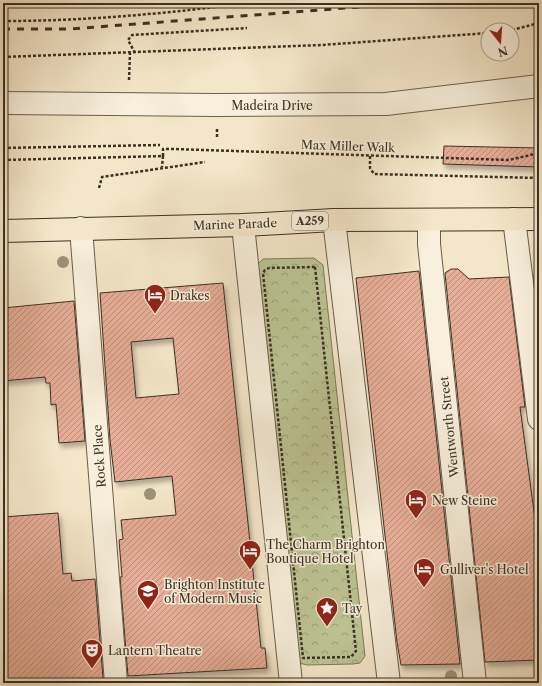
<svg xmlns="http://www.w3.org/2000/svg" width="542" height="686" font-family="'Libre Caslon Text',serif">
<style>
.park{fill:url(#park-crowns);stroke:#7d7a5c}
.building{fill:url(#building-hatch);stroke:#3d3023;fill-rule:evenodd;filter:url(#shadow)}
.lines{fill:none;stroke-linecap:round;stroke-linejoin:round}
.minor-casing{stroke:#6b5e4c;stroke-width:24}
.primary-casing{stroke:#3d3023;stroke-width:24}
.path{stroke:#3d3023;stroke-width:2.5;stroke-dasharray:3 2;stroke-linecap:butt}
.minor{stroke:#f8efdc;stroke-width:22}
.primary{stroke:#f4e6c9;stroke-width:22}
.rail{stroke:#3d3023;stroke-width:3;stroke-dasharray:7 7;stroke-linecap:butt}
.tree{fill:#9e927a}
.labels{text-anchor:middle;dominant-baseline:central;stroke-width:3;stroke-linejoin:round;paint-order:stroke}
.shield{fill:#f8efdc;stroke:#75695a;stroke-width:1}
.shield-label{font-size:11px;font-weight:bold;fill:#3d3023}
.street-label{font-size:12px;fill:#3d3023;stroke:#f8efdc}
.poi-label{font-size:12px;fill:#3d3023;stroke:#f8efdc;text-anchor:start}
</style>
<defs>
<pattern id="park-crowns" width="20" height="18" patternUnits="userSpaceOnUse"><rect width="20" height="18" fill="#bdc495"/><path d="M2 6a3 3 0 1 1 6 0M12 15a3 3 0 1 1 6 0" fill="none" stroke="#9ba079"/></pattern>
<pattern id="building-hatch" width="6" height="6" patternUnits="userSpaceOnUse"><rect width="6" height="6" fill="#e6ad97"/><path d="M-1 1l2-2M0 6l6-6M5 7l2-2" fill="none" stroke="#bc8d7b"/></pattern>
<filter id="shadow"><feDropShadow dx="2.5" dy="4.5" stdDeviation="2" flood-color="#0004"/></filter>
</defs>
<rect width="100%" height="100%" fill="#f4e6c9"/>
<filter id="stains"><feTurbulence type="fractalNoise" baseFrequency=".005" numOctaves="4"/><feColorMatrix values="0 0 0 0 .2 0 0 0 0 .09 0 0 0 0 .02 0 0 0 .5 -.17"/></filter>
<radialGradient id="worn" r=".72"><stop offset=".6" stop-color="#630" stop-opacity="0"/><stop offset="1" stop-color="#630" stop-opacity=".3"/></radialGradient>
<path class="park" d="M314 258 323 265 365 656 360 663 353 664 307 665 299 663 254 268 263 259Z"/>
<g class="building">
<path d="M444 146 539 148V167L443 164Z"/>
<path d="M451 269H458L469 279 509 277 525 407H520L539 549V660L485 662 445 273Z"/>
<path d="M419 271 460 664 401 665 397 642 356 278Z"/>
<path d="M539 274V318L534 275Z"/>
<path d="M223 283 261 648H265L267 668 128 676 120 577H122L119 540 123 539 121 520 176 515 172 476 115 482 110 440 100 293ZM173 338 179 394 136 398 131 342Z"/>
<path d="M74 301 85 441 59 443 56 404 51 405 50 383H46L45 377 3 381V308Z"/>
<path d="M58 513 63 574 71 573 72 581 95 579 103 678 102 680 82 682 3 683V517Z"/>
</g>
<g class="lines">
<g class="minor-casing">
<g id="minor">
<path d="M3 103 216 105 386 104 539 86"/>
<path d="M514 219 539 419"/>
<path d="M334 220 389 683"/>
<path d="M429 220V244L475 683"/>
<path d="M243 225 291 683"/>
<path d="M81 228 116 683"/>
</g>
</g>
<g class="primary-casing">
<path id="primary" d="M3 231 243 225 334 220 539 219"/>
</g>
<g class="path">
<path d="M246 5 277 3"/>
<path d="M3 21C79 21 149 15 224 6L227 3"/>
<path d="M512 30 539 23"/>
<path d="M135 53 128 40 132 35 247 28"/>
<path d="M3 57 322 45 488 33"/>
<path d="M129 80 130 53"/>
<path d="M217 129V139"/>
<path d="M3 148 160 145"/>
<path d="M163 156V149H174L509 160 539 153"/>
<path d="M370 156V168L374 174 539 178"/>
<path d="M3 160 163 156 162 167"/>
<path d="M99 188 102 177 205 162"/>
<path d="M315 267 356 651 351 657 303 658 263 273 265 270 269 268Z"/>
</g>
<use href="#minor" class="minor"/>
<use href="#primary" class="primary"/>
<path class="rail" d="M3 29H70L412 3"/>
</g>
<g class="tree">
<circle cx="63" cy="262" r="6"/>
<circle cx="150" cy="494" r="6"/>
<circle cx="451" cy="676" r="6"/>
</g>
<defs>
<g id="hotel-pin" transform="scale(1.15)"><path d="M0 17L-7.5 6A9.5 9.5 0 1 1 7.5 6Z" fill="#8f2418" stroke="#f8efdc"/><path d="M-6-4.5h1.5V1H6V5H4.5V3h-9V5H-6ZM-4 0a1.8 1.8 0 1 1 3.6 0ZM.5 0V-2.5h3Q6-2.5 6 0Z" fill="#fff"/></g>
<g id="university-pin" transform="scale(1.15)"><path d="M0 17L-7.5 6A9.5 9.5 0 1 1 7.5 6Z" fill="#8f2418" stroke="#f8efdc"/><path d="M0-5L7-2L0 1L-7-2ZM-4 1L0 2.5L4 1V4Q0 6-4 4Z" fill="#fff"/></g>
<g id="sight-pin" transform="scale(1.15)"><path d="M0 17L-7.5 6A9.5 9.5 0 1 1 7.5 6Z" fill="#8f2418" stroke="#f8efdc"/><path d="M0-6L1.8-2.2L6-1.7L2.9 1.2L3.7 5.4L0 3.3L-3.7 5.4L-2.9 1.2L-6-1.7L-1.8-2.2Z" fill="#fff"/></g>
<g id="theatre-pin" transform="scale(1.15)"><path d="M0 17L-7.5 6A9.5 9.5 0 1 1 7.5 6Z" fill="#8f2418" stroke="#f8efdc"/><path d="M-5-5.5Q0-4 5-5.5V0Q5 5 0 6Q-5 5-5 0ZM-3.3-2.5H-1v1.5H-3.3ZM1-2.5H3.3v1.5H1ZM-2.8 1Q0 5.5 2.8 1Z" fill="#fff"/></g>
</defs>
<g fill-rule="evenodd">
<use href="#hotel-pin" x="155" y="295"/>
<use href="#hotel-pin" x="416" y="500"/>
<use href="#hotel-pin" x="250" y="551"/>
<use href="#hotel-pin" x="424" y="569"/>
<use href="#university-pin" x="148" y="591"/>
<use href="#sight-pin" x="327" y="608"/>
<use href="#theatre-pin" x="92" y="650"/>
</g>
<g class="labels">
<rect class="shield" x="292" y="212" width="36" height="18" rx="3"/>
<g class="shield-label">
<text x="310" y="221">A259</text>
</g>
<g class="street-label">
<text x="272" y="105">Madeira Drive</text>
<text transform="translate(348 146) rotate(2)">Max Miller Walk</text>
<text transform="translate(235 224) rotate(-2)">Marine Parade</text>
<text transform="translate(449 427) rotate(-96)">Wentworth Street</text>
<text transform="translate(99 456) rotate(-94)">Rock Place</text>
</g>
<g class="poi-label">
<text x="170" y="295">Drakes</text>
<text x="432" y="500">New Steine</text>
<text x="266" y="544">The Charm Brighton<tspan x="266" dy="14">Boutique Hotel</tspan></text>
<text x="440" y="569">Gulliver's Hotel</text>
<text x="164" y="584">Brighton Institute<tspan x="164" dy="14">of Modern Music</tspan></text>
<text x="342" y="608">Tay</text>
<text x="108" y="650">Lantern Theatre</text>
</g>
</g>
<rect width="542" height="686" fill="none" stroke="#f4e6c9" stroke-width="16"/>
<rect x="4" y="4" width="534" height="678" fill="none" stroke="#3d3023" stroke-width="2"/>
<rect x="8" y="8" width="526" height="670" fill="none" stroke="#3d3023"/>
<g transform="translate(500 42) rotate(163)"><circle r="19" fill="#f8efdc" stroke="#ada392"/>
<path d="M0-3L7 15L0 10L-7 15Z" fill="#8f2418"/>
<text y="-6" font-size="11" font-weight="bold" text-anchor="middle" fill="#3d3023">N</text>
</g>
<rect width="100%" height="100%" filter="url(#stains)"/>
<rect width="100%" height="100%" fill="url(#worn)"/>
</svg>
